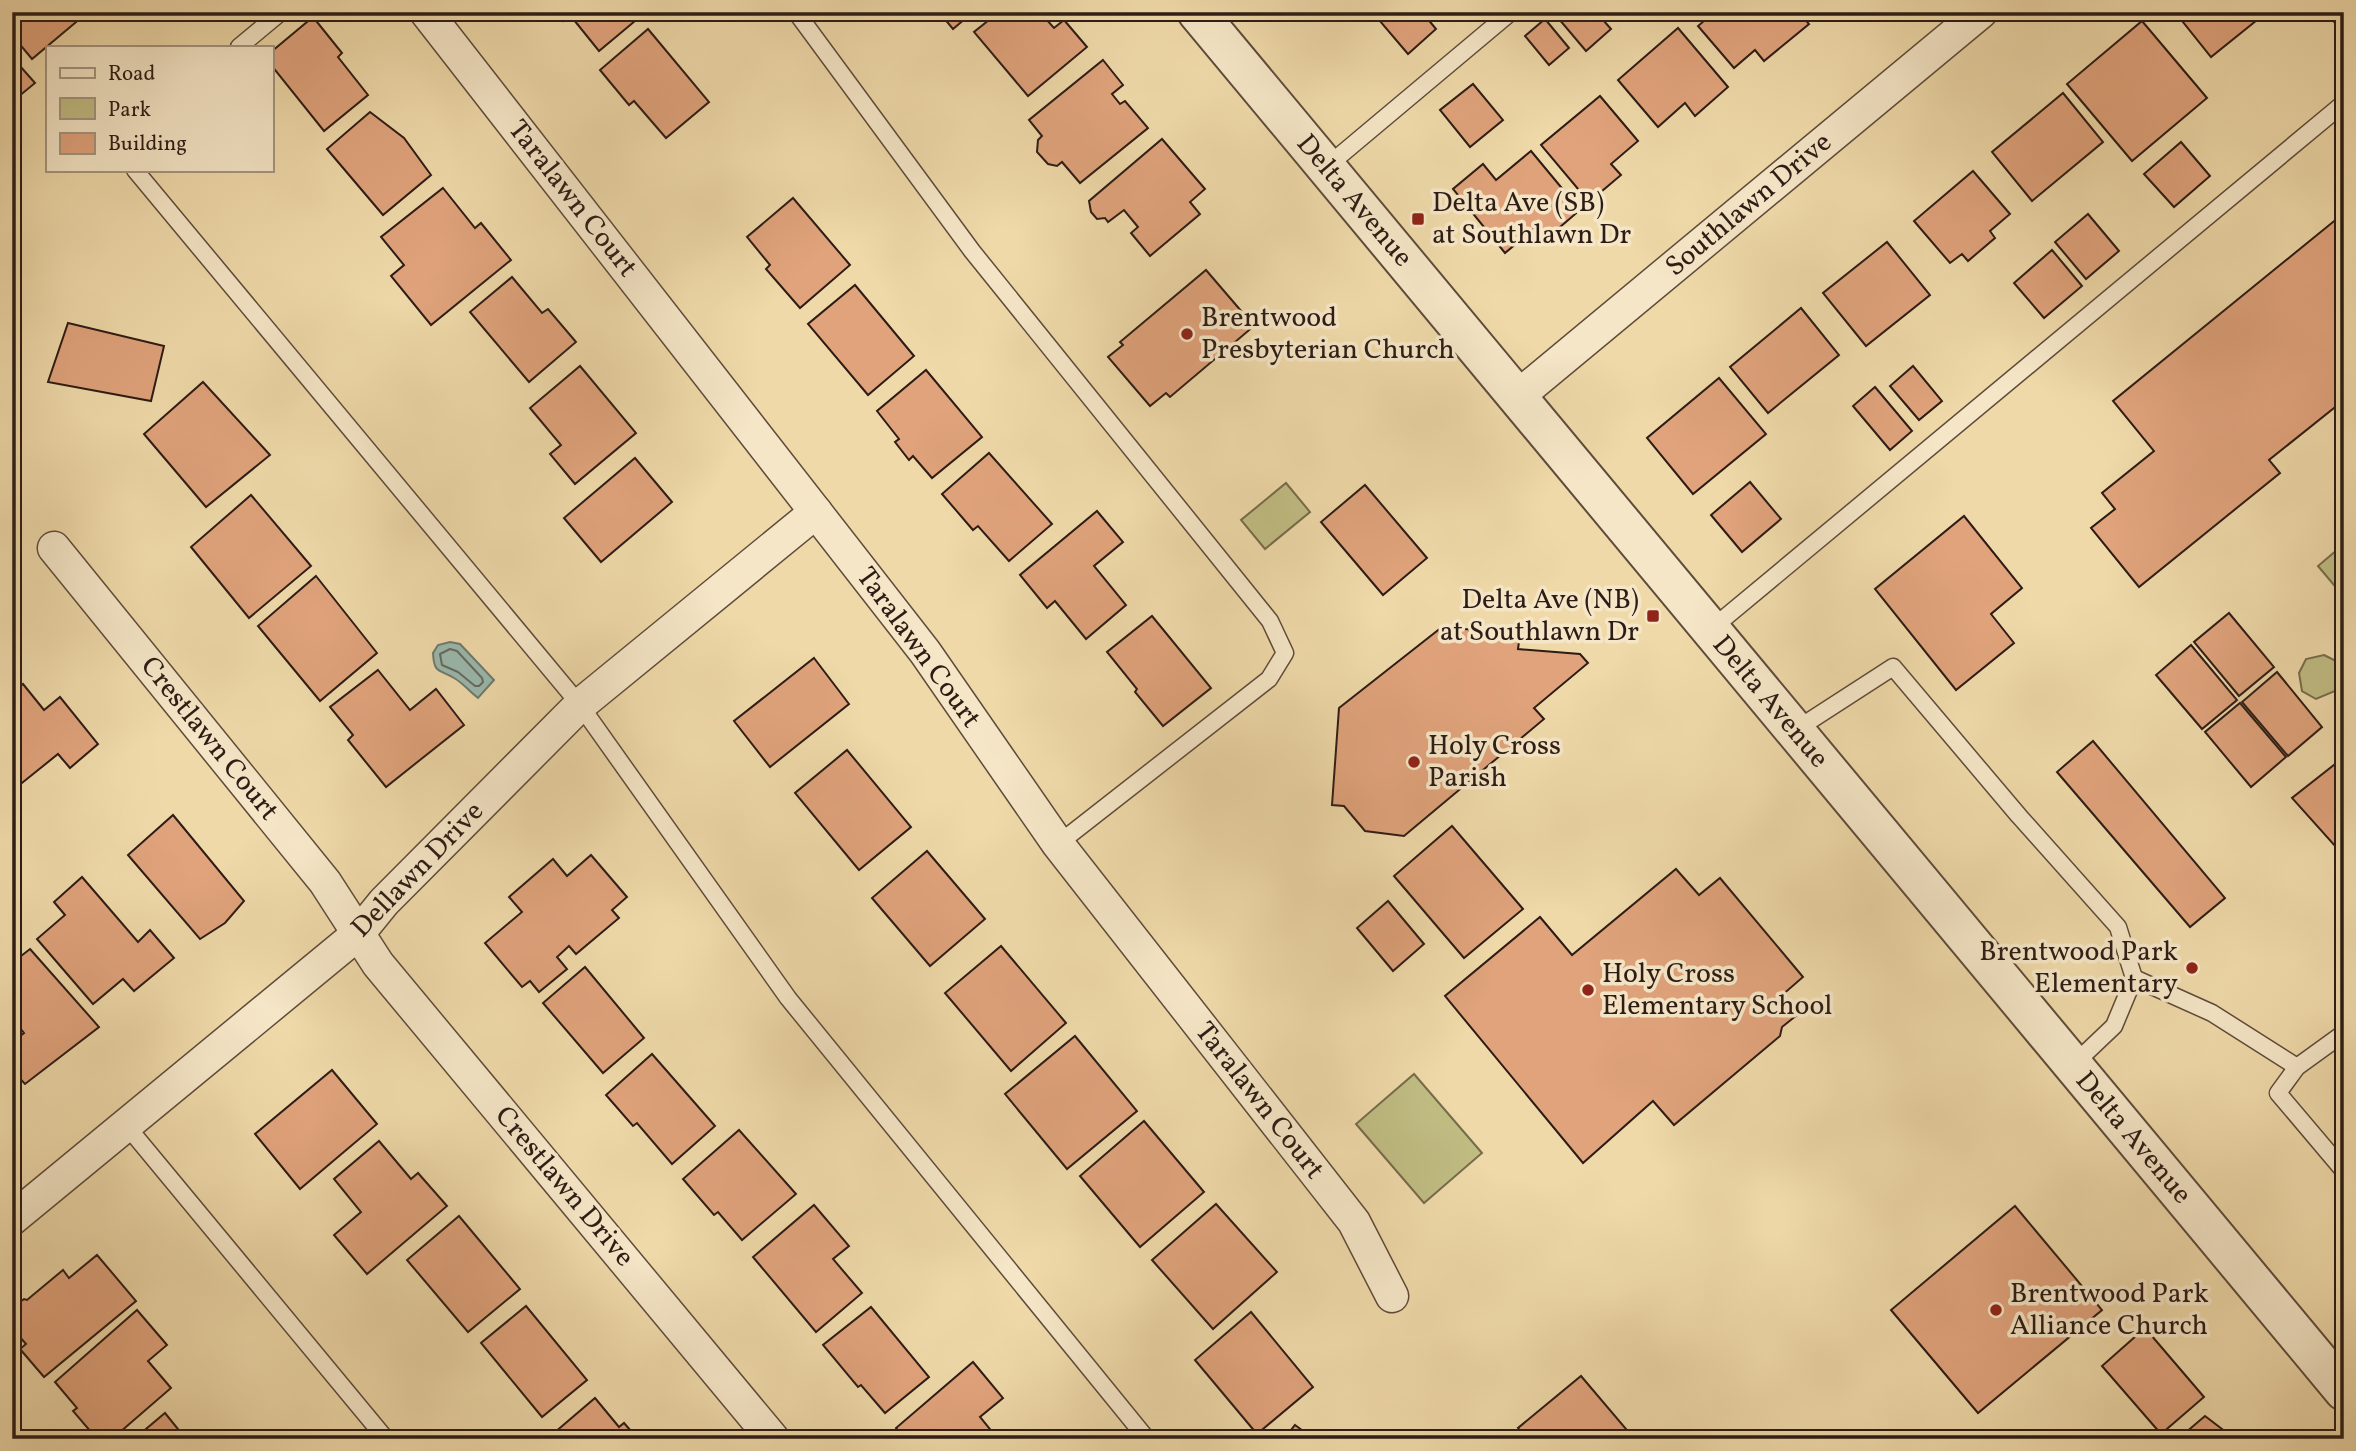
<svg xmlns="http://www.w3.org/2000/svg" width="2356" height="1451" font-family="Vollkorn,serif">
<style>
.green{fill:#c0bd83;stroke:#766c4c;stroke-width:2}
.water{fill:#9ab9ad;stroke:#6e7a70;stroke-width:2}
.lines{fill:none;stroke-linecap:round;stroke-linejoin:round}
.shore{stroke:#646a61;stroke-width:2}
.building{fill:#e0a37c;stroke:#2d1c15;stroke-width:2}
.service-casing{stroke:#5e4b3a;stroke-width:19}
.minor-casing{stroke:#5e4b3a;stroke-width:35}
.tertiary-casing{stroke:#5e4b3a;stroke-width:42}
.service{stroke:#f5e6c7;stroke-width:16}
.minor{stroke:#f5e6c7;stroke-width:32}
.tertiary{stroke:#f5e6c7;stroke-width:38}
.poi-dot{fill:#8f2418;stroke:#f5e6c7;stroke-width:2.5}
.labels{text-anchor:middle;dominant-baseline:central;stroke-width:7;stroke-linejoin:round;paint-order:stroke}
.street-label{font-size:28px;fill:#2d1c15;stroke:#f5e6c7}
.poi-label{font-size:28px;fill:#2d1c15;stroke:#f5e6c7;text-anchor:start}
</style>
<rect width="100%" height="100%" fill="#efd9a9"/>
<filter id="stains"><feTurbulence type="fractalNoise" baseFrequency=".00286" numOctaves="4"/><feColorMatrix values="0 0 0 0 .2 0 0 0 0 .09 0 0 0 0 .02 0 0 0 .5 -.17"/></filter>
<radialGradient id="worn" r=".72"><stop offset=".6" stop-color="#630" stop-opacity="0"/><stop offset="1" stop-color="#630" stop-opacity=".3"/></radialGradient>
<g class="green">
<path d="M1286 483 1310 512 1265 549 1241 520Z"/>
<path d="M2344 544V597L2318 566Z"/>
<path d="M2324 655 2338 662 2344 678 2335 691 2316 699 2302 691 2299 673 2306 659Z"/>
<path d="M1414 1074 1482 1153 1424 1203 1356 1124Z"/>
</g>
<path class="water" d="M450 642 460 644 494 680 478 698C470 692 463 683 454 678 439 669 434 674 433 653L438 645Z"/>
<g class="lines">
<path class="shore" d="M450 649 457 651 482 678 483 682 479 686H475L458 672 442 665 440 654Z"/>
</g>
<g class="building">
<path d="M12 12H88L32 59 12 35Z"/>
<path d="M556 12H637L641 16 599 51 570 15 563 21Z"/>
<path d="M939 12H973L953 29Z"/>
<path d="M999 12H1052L1045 18 1054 28 1064 20 1087 47 1028 96 974 32Z"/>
<path d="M1389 12H1422L1436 29 1408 54 1379 20Z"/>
<path d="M1553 12H1596L1611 29 1586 51Z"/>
<path d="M1711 12H1799L1809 24 1764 61 1755 50 1734 68 1698 26 1712 14Z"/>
<path d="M2175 12H2267L2211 57Z"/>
<path d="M2326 12H2344V34Z"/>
<path d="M313 17 342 53 338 57 368 95 324 131 271 65V52Z"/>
<path d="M1545 19 1569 48 1549 65 1525 36Z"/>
<path d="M2142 21 2207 98 2132 161 2067 84Z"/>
<path d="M1678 28 1728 87 1695 116 1685 103 1658 127 1618 80Z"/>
<path d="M648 29 709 102 666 138 634 101 629 105 600 70Z"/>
<path d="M12 57 35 83 12 102Z"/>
<path d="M1103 60 1123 85 1112 94 1120 104 1125 101 1148 128 1080 183 1062 162 1057 166 1048 164 1037 152 1038 140 1042 136 1029 120Z"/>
<path d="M1473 84 1503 120 1470 147 1440 110Z"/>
<path d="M2063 93 2103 142 2032 201 1992 152Z"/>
<path d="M1600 96 1638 141 1611 164 1621 175 1589 202 1541 145Z"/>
<path d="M370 112 404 138 431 175 383 215 327 149Z"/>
<path d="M1162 139 1205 189 1190 202 1200 214 1150 256 1131 233 1138 227 1124 210 1108 222 1105 218 1097 219 1091 212 1089 201Z"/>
<path d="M2181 142 2210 176 2174 207 2144 174Z"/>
<path d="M1531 151 1580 210 1546 239 1536 227 1505 253 1453 189 1483 164 1496 180Z"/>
<path d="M1973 171 2010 214 1990 231 1995 238 1968 261 1962 254 1950 263 1914 221Z"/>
<path d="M443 188 475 228 481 223 511 260 431 325 391 276 404 265 381 237Z"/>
<path d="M793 198 850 265 800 308 766 269 770 265 747 237Z"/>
<path d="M2344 213V400L2269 460 2280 473 2139 587 2091 528 2115 509 2102 493 2154 451 2113 401Z"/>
<path d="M2088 214 2119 251 2086 279 2055 242Z"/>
<path d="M1887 242 1930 295 1866 346 1823 293Z"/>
<path d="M2052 250 2082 286 2044 318 2014 283Z"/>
<path d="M1206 270 1254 326 1170 397 1166 393 1150 406 1108 357 1123 345 1120 342Z"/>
<path d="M512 277 542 313 548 309 576 342 529 382 470 312Z"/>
<path d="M855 285 914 356 868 395 808 324Z"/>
<path d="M1801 308 1839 355 1768 413 1730 367Z"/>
<path d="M68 323 164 346 151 401 48 382Z"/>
<path d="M580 366 636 433 575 484 550 454 561 445 530 408Z"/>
<path d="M1913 366 1942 401 1919 420 1890 386Z"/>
<path d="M926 370 982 437 932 478 913 456 909 460 895 442 899 439 877 411Z"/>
<path d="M1719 378 1766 434 1693 494 1647 438Z"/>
<path d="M203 382 270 455 206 507 144 434Z"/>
<path d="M1875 387 1912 431 1890 450 1853 406Z"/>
<path d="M989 453 1052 524 1009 561 978 526 973 530 942 494Z"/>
<path d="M635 458 672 502 601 562 564 518Z"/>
<path d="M1750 482 1781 519 1742 552 1711 515Z"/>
<path d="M1365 485 1427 558 1383 595 1321 522Z"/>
<path d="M251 495 311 566 249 618 191 547Z"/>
<path d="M1097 511 1123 542 1094 566 1126 605 1086 639 1055 601 1047 608 1020 575Z"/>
<path d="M1964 516 2022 588 1991 614 2014 643 1956 690 1875 589Z"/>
<path d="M316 576 377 653 320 701 258 626Z"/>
<path d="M2229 613 2274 667 2239 696 2194 642Z"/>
<path d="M1152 616 1211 688 1163 726 1135 692 1137 689 1107 652Z"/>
<path d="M1442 627 1520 634 1518 649 1580 654 1588 663 1534 708 1544 719 1404 836 1365 831 1344 806 1332 805 1339 708Z"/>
<path d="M2191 645 2237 700 2202 729 2156 675Z"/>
<path d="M814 658 849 704 770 767 734 721Z"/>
<path d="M378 670 410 710 436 689 464 725 386 787 348 740 353 735 330 707Z"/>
<path d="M2277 672 2322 727 2288 756 2242 702Z"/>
<path d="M23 684 44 710 60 697 98 744 70 768 58 754 12 791V693Z"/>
<path d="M2240 703 2286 757 2251 787 2205 732Z"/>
<path d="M2093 741 2225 898 2190 927 2057 772Z"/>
<path d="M847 750 911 827 859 870 795 793Z"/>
<path d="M2344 757V856L2292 798Z"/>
<path d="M173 815 244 901 225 923 200 939 128 855Z"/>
<path d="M1452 826 1523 909 1464 958 1394 876Z"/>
<path d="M927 851 985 919 930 966 872 898Z"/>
<path d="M591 855 627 897 612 910 619 918 576 954 569 946 557 957 567 969 539 992 530 981 522 987 485 943 522 912 509 897 553 859 567 876Z"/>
<path d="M1676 869 1699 895 1720 878 1803 977 1781 996 1797 1015 1782 1027 1780 1036 1674 1125 1653 1101 1583 1163 1445 996 1540 917 1572 955Z"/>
<path d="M82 877 138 942 150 930 174 958 134 991 123 979 93 1004 37 939 65 915 54 902Z"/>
<path d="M1388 901 1424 944 1393 971 1357 928Z"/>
<path d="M1001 946 1066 1023 1011 1071 945 993Z"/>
<path d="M30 949 99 1027 25 1084 12 1070V1042L24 1033 12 1018V963Z"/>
<path d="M585 967 644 1038 603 1073 543 1003Z"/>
<path d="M1075 1036 1137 1111 1067 1169 1005 1094Z"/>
<path d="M652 1054 715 1126 672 1164 637 1123 633 1126 606 1095Z"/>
<path d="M332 1070 377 1124 300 1189 255 1134Z"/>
<path d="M1144 1121 1204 1192 1140 1247 1080 1176Z"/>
<path d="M739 1130 796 1194 742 1240 718 1212 714 1215 683 1179Z"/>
<path d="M379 1141 411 1179 418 1173 447 1206 367 1274 334 1235 361 1212 334 1179Z"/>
<path d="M1216 1204 1277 1272 1213 1329 1152 1260Z"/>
<path d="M814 1205 849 1246 833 1259 862 1293 816 1332 753 1257Z"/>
<path d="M2015 1206 2102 1310 1978 1413 1891 1310Z"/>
<path d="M459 1216 520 1289 468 1332 407 1260Z"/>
<path d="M97 1255 136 1301 44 1377 20 1349 26 1344 12 1328V1308L24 1299 27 1300 63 1270 69 1278Z"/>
<path d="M526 1306 587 1380 542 1417 481 1343Z"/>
<path d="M871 1307 929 1377 885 1413 861 1385 858 1387 823 1345Z"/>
<path d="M137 1310 167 1345 148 1361 171 1388 112 1439H97L73 1411 77 1408 55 1382Z"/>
<path d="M1251 1312 1313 1387 1257 1434 1195 1360Z"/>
<path d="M2145 1328 2204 1397 2161 1434 2102 1366Z"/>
<path d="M973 1362 1003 1398 980 1417 998 1439H905L896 1428Z"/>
<path d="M1581 1376 1632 1436 1628 1439H1527L1518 1428Z"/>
<path d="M595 1398 619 1427 624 1423 638 1439H547Z"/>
<path d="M165 1413 186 1439H134Z"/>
<path d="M2205 1416 2235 1439H2178Z"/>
<path d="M1295 1425 1314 1439H1284Z"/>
</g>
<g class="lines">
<g class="service-casing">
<g id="service">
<path d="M796 12 972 251 1270 621 1285 653 1269 679 1058 844"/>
<path d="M239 47 281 12"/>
<path d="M1325 168 1511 12"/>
<path d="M135 170 580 705 788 998 1147 1439"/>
<path d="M1710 630 2344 103"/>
<path d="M1794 731 1893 667 2019 816 2118 927 2134 978 2114 1026 2073 1065"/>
<path d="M2134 978 2212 1013 2297 1067"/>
<path d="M2344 1033 2297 1067 2278 1093 2344 1171"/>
<path d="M126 1125 386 1439"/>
</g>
</g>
<g class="minor-casing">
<g id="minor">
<path d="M426 12 925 652 1058 844 1354 1222 1392 1296"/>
<path d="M1517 397 1981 12"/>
<path d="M54 548 325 882 378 964 773 1439"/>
<path d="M12 1219 358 934 384 902 580 705 816 512"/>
</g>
</g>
<g class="tertiary-casing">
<path id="tertiary" d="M1197 12 2344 1391"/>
</g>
<use href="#service" class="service"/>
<use href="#minor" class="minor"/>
<use href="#tertiary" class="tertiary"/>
</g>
<g class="poi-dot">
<rect x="1411" y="212" width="14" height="14" rx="3.5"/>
<circle cx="1187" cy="334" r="7"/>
<rect x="1646" y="609" width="14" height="14" rx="3.5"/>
<circle cx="1414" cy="762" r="7"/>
<circle cx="2192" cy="968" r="7"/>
<circle cx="1588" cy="990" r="7"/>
<circle cx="1996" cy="1310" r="7"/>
</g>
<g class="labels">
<g class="street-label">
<text transform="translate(572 199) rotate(52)">Taralawn Court</text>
<text transform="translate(1354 201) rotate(50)">Delta Avenue</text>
<text transform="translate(1749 205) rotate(-40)">Southlawn Drive</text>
<text transform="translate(918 648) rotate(54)">Taralawn Court</text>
<text transform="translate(1770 702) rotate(50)">Delta Avenue</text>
<text transform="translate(209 739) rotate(51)">Crestlawn Court</text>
<text transform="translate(418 870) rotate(-46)">Dellawn Drive</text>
<text transform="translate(1259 1101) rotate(52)">Taralawn Court</text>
<text transform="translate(2133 1138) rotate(50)">Delta Avenue</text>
<text transform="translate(564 1187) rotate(50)">Crestlawn Drive</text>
</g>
<g class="poi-label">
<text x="1432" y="203">Delta Ave (SB)<tspan x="1432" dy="32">at Southlawn Dr</tspan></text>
<text x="1201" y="318">Brentwood<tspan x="1201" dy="32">Presbyterian Church</tspan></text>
<text x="1639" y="600" text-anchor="end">Delta Ave (NB)<tspan x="1639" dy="32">at Southlawn Dr</tspan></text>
<text x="1428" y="746">Holy Cross<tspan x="1428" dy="32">Parish</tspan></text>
<text x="2178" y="952" text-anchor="end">Brentwood Park<tspan x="2178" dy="32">Elementary</tspan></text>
<text x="1602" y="974">Holy Cross<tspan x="1602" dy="32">Elementary School</tspan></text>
<text x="2010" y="1294">Brentwood Park<tspan x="2010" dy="32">Alliance Church</tspan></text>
</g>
</g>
<rect width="2356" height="1451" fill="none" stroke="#efd9a9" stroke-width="42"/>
<rect x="14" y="14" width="2328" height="1423" fill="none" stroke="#2d1c15" stroke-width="3.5"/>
<rect x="21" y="21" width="2314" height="1409" fill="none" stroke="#2d1c15" stroke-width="2"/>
<rect x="46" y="46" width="228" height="126" fill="#f5e6c7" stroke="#a59580" stroke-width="2"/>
<rect x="60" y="68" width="35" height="10" fill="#f5e6c7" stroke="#a59580" stroke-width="2"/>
<text x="108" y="80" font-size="21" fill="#2d1c15">Road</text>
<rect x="60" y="98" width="35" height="21" fill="#c0bd83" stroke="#a59580" stroke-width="2"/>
<text x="108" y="116" font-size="21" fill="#2d1c15">Park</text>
<rect x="60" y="133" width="35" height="21" fill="#e0a37c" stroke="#a59580" stroke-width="2"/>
<text x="108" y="150" font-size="21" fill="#2d1c15">Building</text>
<rect width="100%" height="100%" filter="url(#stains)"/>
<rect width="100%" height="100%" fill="url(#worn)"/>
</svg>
